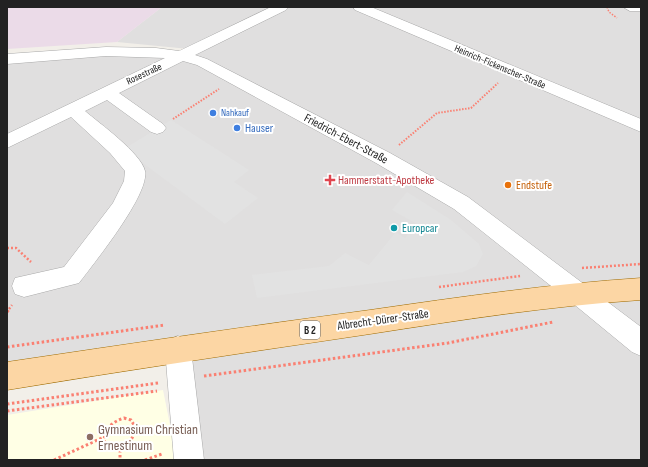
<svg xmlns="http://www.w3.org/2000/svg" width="648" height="467" font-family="'Sofia Sans Condensed',sans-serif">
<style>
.residential{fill:#e0dfdf}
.industrial{fill:#ebdbe8}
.education{fill:#ffffe5}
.parking{fill:#e2e2e2}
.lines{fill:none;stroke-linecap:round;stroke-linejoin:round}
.minor-casing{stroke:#a9a9a9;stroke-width:1}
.major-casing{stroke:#a06b00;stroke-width:1}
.path-far3{stroke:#fa8072;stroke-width:1.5;stroke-dasharray:1.5 1.5;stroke-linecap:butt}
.path-far2{stroke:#fa8072;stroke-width:2;stroke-dasharray:1.5 1.5;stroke-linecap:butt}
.path-far1{stroke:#fa8072;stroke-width:2.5;stroke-dasharray:2 2;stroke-linecap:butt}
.path{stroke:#fa8072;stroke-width:3;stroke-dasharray:2.5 2.5;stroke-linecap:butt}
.minor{fill:#fff;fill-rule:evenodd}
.major{fill:#fcd6a4;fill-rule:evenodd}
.shop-dot{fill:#3f7fe0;stroke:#fff;stroke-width:1.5}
.health-dot{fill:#e0444e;stroke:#fff;stroke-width:1.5}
.food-dot{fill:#e8710a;stroke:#fff;stroke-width:1.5}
.culture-dot{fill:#0f9aa8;stroke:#fff;stroke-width:1.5}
.education-dot{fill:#8d6e63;stroke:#fff;stroke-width:1.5}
.labels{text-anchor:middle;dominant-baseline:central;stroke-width:4;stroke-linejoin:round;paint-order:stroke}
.far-street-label{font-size:10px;fill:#222;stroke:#fff}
.far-shop-label{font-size:10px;fill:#366cbe;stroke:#fff;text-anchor:start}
.shield{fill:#fff;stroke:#646464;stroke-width:1}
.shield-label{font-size:11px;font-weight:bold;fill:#222}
.shop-label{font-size:12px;fill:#366cbe;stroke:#fff;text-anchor:start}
.street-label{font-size:12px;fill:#222;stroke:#fff}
.health-label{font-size:12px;fill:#be3a42;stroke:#fff;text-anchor:start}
.food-label{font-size:12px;fill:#c56008;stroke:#fff;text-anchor:start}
.culture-label{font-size:12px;fill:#0d838f;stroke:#fff;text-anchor:start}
.near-education-label{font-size:14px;fill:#785e54;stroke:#fff;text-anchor:start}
</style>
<rect width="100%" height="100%" fill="#f2efe9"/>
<g class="residential">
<path d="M162 7H279L189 49 117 42Z"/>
<path d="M283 7H641V286L580 290 462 201 186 55Z"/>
<path d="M130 53 196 62 381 160 570 286 7 369V61Z"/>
<path d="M641 295V460H201L187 357Z"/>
</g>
<path class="industrial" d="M7 7H162L117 42 7 49Z"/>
<path class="education" d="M163 390 177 460H7V415Z"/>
<g class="parking">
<path d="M171 120 249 170 234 182 258 198 225 224 124 149Z"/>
<path d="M407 192 451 220 479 244 483 254 476 266 463 272 257 298 252 275 329 266 345 253 369 265 396 232 405 238 417 224 392 210Z"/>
</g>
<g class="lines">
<g class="minor-casing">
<g id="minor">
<path d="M271 7H288L286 10 195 55 207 59 390 153 468 197 641 327V356L632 352 570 301 454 209 376 163 197 65 183 61 119 93 163 124 166 128 163 132 157 134 151 132 107 100 85 111C99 123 141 153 145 171 150 194 94 263 79 283L24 297 15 294 12 286 15 278 64 267 113 203 124 181 125 171 110 153 71 117 7 148V134L165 58 106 56 7 64V54L106 47 156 48 179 51Z"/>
<path d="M353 7H371L641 119V132L355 10Z"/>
<path d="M623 7H641V11H630Z"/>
<path d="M178 336 187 340 191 349 204 460H174L165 349 169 340Z"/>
</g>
</g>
<g class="major-casing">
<path id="major" d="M641 278V300C550 306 460 320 370 334 249 352 128 370 7 390V362C128 344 249 326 370 310 460 297 550 284 641 278Z"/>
</g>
<path class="path-far3" d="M607 7 609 12 617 18"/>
<g class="path-far2">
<path d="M173 119 219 89"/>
<path d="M399 145 437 113 471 108 498 83"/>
</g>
<g class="path-far1">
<path d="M7 248H16L31 262"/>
<path d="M582 268 641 264"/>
<path d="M439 287 520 276"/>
<path d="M9 309 12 305"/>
</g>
<g class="path">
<path d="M7 312 10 308"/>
<path d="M7 347 165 325"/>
<path d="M204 376 448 343 553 322"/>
<path d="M7 404 158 383"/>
<path d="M7 411 157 391"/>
<path d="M124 418 131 420 134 425C136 440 125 450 110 449L104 441C105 428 112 422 124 418Z"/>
<path d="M120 450V460"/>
<path d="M54 460 104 437"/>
<path d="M145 460 162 454"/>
</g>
<use href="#minor" class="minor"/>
<use href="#major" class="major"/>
</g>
<g class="shop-dot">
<circle cx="213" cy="113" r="4"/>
<circle cx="237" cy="128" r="4"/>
</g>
<path class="health-dot" d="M328 174h4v4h4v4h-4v4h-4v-4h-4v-4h4z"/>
<circle class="food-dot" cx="508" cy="185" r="4"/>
<circle class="culture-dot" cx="394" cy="228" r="4"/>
<circle class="education-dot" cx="90" cy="437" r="4"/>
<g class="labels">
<g class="far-street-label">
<text transform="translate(500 67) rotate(23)">Heinrich-Fickenscher-Straße</text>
<text transform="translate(144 74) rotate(-25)">Rosestraße</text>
</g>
<g class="far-shop-label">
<text x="221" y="113">Nahkauf</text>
</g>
<rect class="shield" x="300" y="321" width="20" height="18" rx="3"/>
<g class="shield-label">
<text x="310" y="330">B 2</text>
</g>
<g class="shop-label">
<text x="245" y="128">Hauser</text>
</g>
<g class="street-label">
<text transform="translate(346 139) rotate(28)">Friedrich-Ebert-Straße</text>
<text transform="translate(383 320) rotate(-8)">Albrecht-Dürer-Straße</text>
</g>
<g class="health-label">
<text x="338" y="180">Hammerstatt-Apotheke</text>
</g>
<g class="food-label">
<text x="516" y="185">Endstufe</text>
</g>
<g class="culture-label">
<text x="402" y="228">Europcar</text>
</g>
<g class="near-education-label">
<text x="98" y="429">Gymnasium Christian<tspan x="98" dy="16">Ernestinum</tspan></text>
</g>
</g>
<rect width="648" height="467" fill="none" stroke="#222222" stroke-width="16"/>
</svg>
